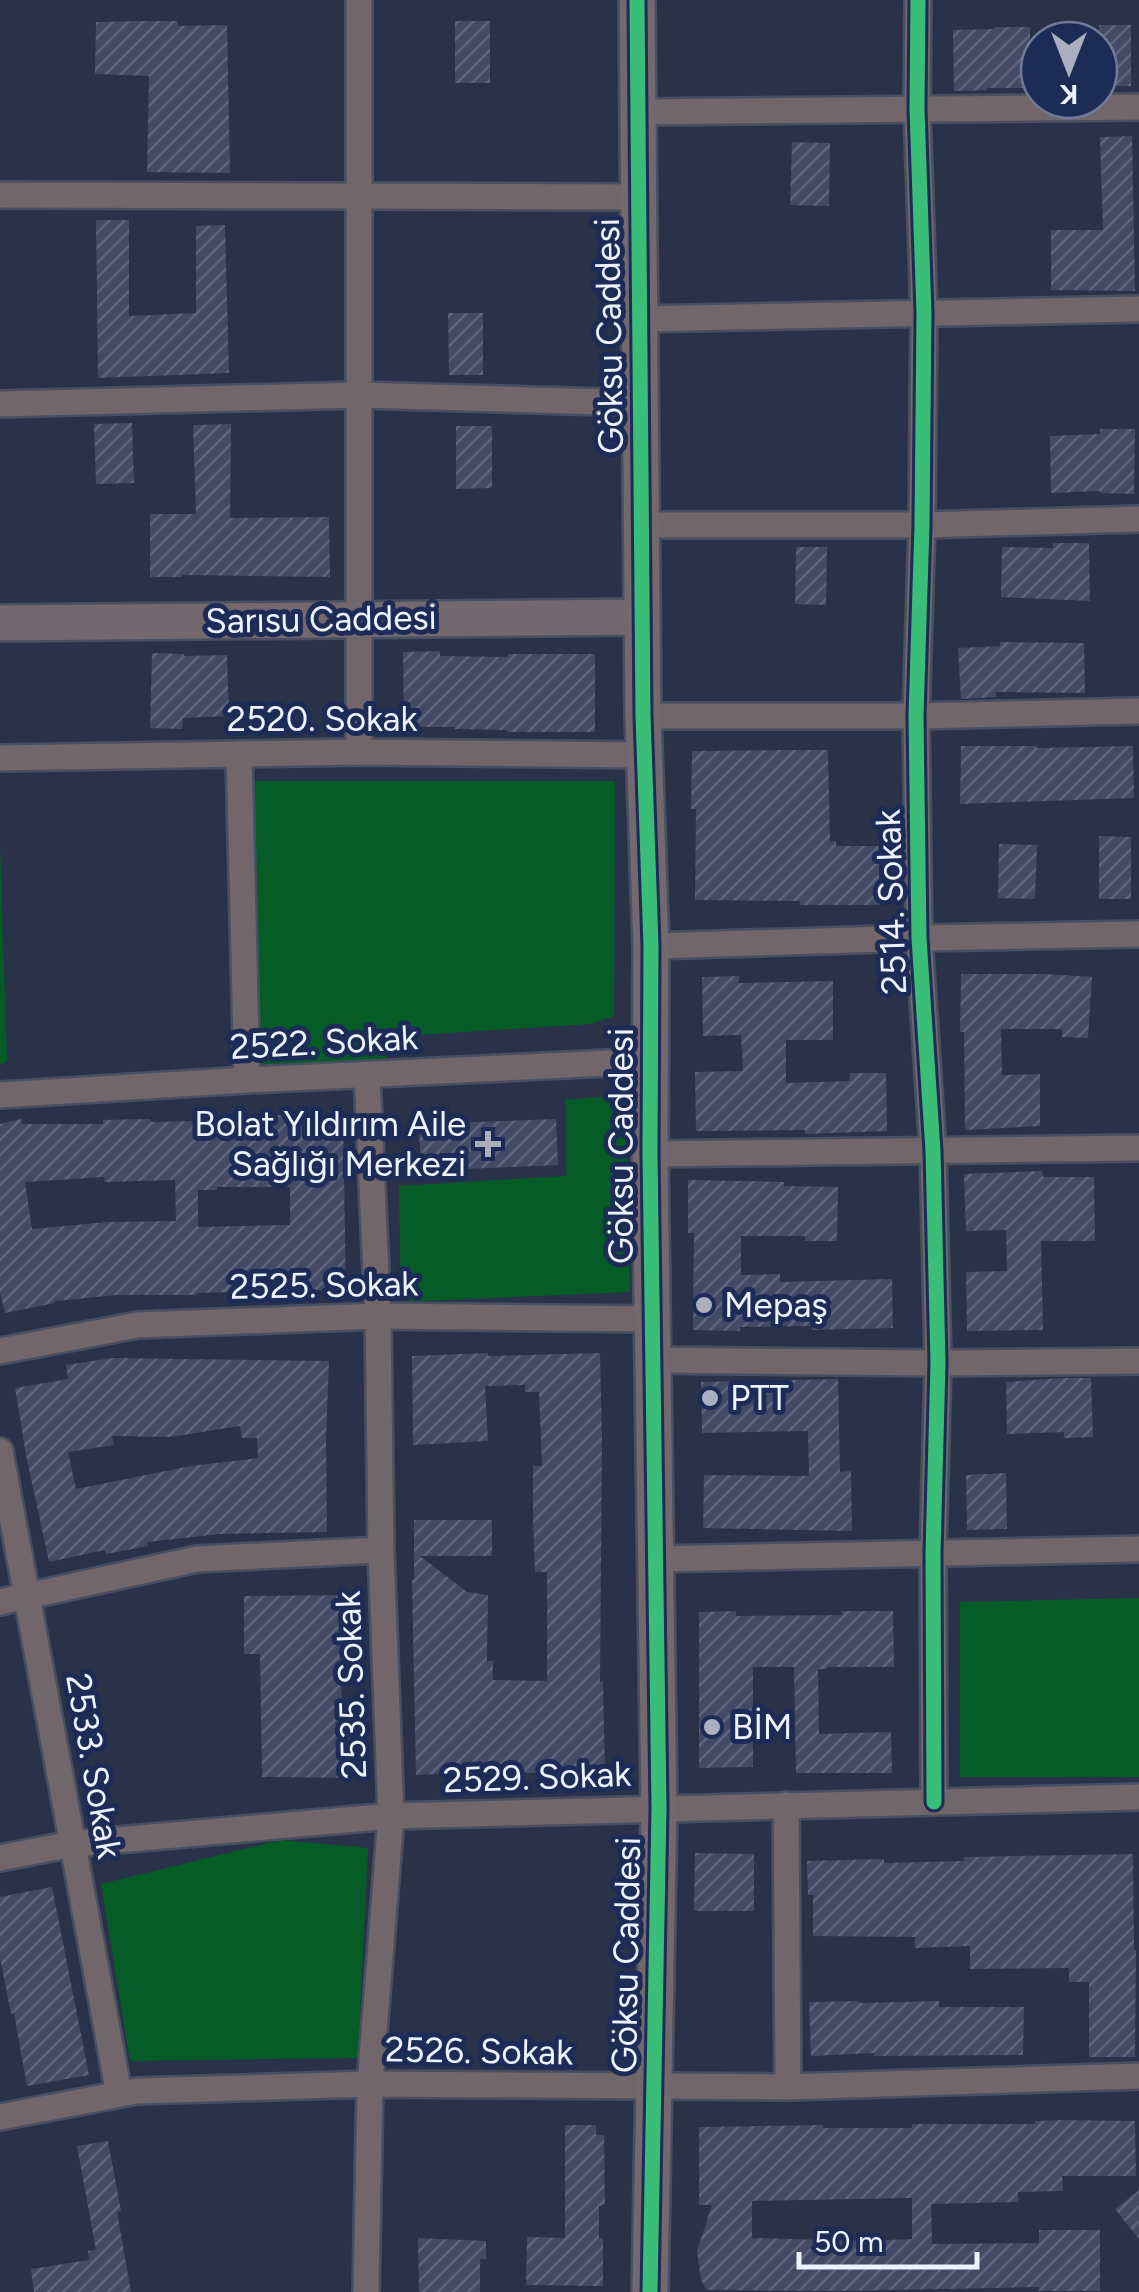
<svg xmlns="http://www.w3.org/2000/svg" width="1139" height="2292" font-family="Figtree,sans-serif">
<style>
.green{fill:#065c27}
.building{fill:url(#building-hatch);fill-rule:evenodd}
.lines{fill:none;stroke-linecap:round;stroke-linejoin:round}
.street-casing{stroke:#484f60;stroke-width:30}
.secondary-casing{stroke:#484f60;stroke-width:40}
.street{stroke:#71666a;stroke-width:25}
.secondary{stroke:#74686f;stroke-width:35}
.cycleway-casing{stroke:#1d2c57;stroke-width:21}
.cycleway{stroke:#3abd76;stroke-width:15}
.poi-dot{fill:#a9afbe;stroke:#1d2c57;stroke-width:4}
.labels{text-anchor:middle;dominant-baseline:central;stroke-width:10;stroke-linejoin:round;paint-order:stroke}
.street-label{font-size:35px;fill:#edf2fd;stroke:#1d2c57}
.poi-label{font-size:35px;fill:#edf2fd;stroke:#1d2c57;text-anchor:start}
</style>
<defs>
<pattern id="building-hatch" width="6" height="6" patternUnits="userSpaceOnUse" patternTransform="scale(2.5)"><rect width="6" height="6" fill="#424a66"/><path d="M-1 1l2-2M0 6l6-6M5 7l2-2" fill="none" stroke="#5e657d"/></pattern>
</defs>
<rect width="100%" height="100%" fill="#2a324a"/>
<g class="green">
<path d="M253 781H615L614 1016 590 1024 400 1036 384 1061 258 1064Z"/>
<path d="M0 845 7 1061 0 1065Z"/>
<path d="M626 1095 630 1292 401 1302 399 1186 566 1176 565 1100Z"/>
<path d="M1139 1598V1777H960V1602Z"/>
<path d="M280 1840 368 1848 358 2058 130 2061 101 1884Z"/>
</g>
<g class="building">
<path d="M144 21H178V26L227 25 230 173 147 172 149 76 95 74 96 22Z"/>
<rect x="455" y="21" width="35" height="62"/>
<rect x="1099" y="25" width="32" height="61"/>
<path d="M994 27H1030V88H987V90L954 91 953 30 994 29Z"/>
<path d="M1132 136 1135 291 1051 290V230H1103L1100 137Z"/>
<path d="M792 142 830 143 829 206 790 205Z"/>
<path d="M96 220H129V316L196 313V226L225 225 229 373 98 378Z"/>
<path d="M448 313H483V375H449Z"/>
<path d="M132 423 134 483 96 484 94 424Z"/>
<path d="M231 424 230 518 329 517 330 577 182 575V577H150V514H196L193 425Z"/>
<path d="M456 426H492V488L456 489Z"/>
<path d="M1100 429H1135L1134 494 1100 493V491L1051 493 1050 436 1100 434Z"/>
<path d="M1053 543H1089L1090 601 1001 597 1002 547 1053 548Z"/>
<path d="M796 547H827L826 605 795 604Z"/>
<path d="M1000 642 1084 643 1085 693 996 692V697L961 699 958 648 1000 646Z"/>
<path d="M440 651V656L508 657V654H595V732H507V730L455 729V727H404L403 652Z"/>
<path d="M152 653 184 654V656L227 655 229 716 183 718 182 729 150 728Z"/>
<path d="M961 746H1037V748L1133 746 1134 798 960 804Z"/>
<path d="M792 750H828L830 842 836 841V846H879V905H800V901L695 900 696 809H691L692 751Z"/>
<path d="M1099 836 1131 837V899H1099Z"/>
<path d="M999 844 1037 845 1035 899 998 898Z"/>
<path d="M961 974H1046L1092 977 1088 1038 1062 1037V1029H1001L1002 1075 1040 1074V1126L965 1130 964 1032H960Z"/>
<path d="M740 976 738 983 833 981V1040H786V1083L850 1081V1073H886L887 1131 805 1134V1130L696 1131 695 1072 743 1071 741 1035 703 1036 702 977Z"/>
<path d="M238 1115H343L346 1290 261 1291 197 1293V1295H117L55 1301V1303L5 1313 0 1292V1124L21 1119 22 1124H103V1120L150 1119 151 1122 238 1120ZM104 1177 105 1182 175 1180 176 1221 108 1222 32 1229 25 1182ZM217 1187H290V1225L198 1227V1190H217Z"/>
<path d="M556 1119 558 1165 421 1171 419 1124Z"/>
<path d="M1042 1171 1043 1177H1094L1095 1241H1041L1043 1330 967 1331 966 1272 1007 1271 1006 1230 966 1231 964 1174Z"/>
<path d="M688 1180 784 1182V1186L838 1187 837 1241H805V1236H741V1275L780 1274V1282L892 1279 893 1328 812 1330V1326L740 1327V1331L693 1330 694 1233H688Z"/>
<path d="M488 1353V1356L600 1353 602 1441 600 1682H603L605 1773H524V1770L416 1775 412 1580H414V1520H492V1556H420L467 1592 488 1595 487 1661H493V1680L547 1681V1572H535L533 1518V1466H542L539 1392H525V1385L485 1386 488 1441 413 1445 412 1356Z"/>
<path d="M112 1358 329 1361 326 1437 327 1532 220 1534 147 1542 148 1546 106 1554 105 1550 49 1562 26 1455 15 1388 68 1379 66 1365ZM240 1426 242 1438H257L258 1458 191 1466 76 1489 68 1452 114 1445 112 1436 170 1437Z"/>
<path d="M1063 1378H1091L1093 1437 1064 1438V1432L1007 1434 1006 1382Z"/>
<path d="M838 1379 840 1472 851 1471 852 1531 703 1528 704 1475 809 1476 808 1431 702 1433 701 1382Z"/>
<path d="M1006 1473 1007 1529 967 1530 966 1475Z"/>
<path d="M346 1595 347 1652H341L342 1736H350V1778L262 1777 260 1654H244V1596Z"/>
<path d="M736 1611V1616L842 1615V1611H893L894 1667H827V1669H818L819 1734 891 1732 892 1773H796L794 1667H753V1767L699 1768V1612Z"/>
<path d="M695 1853 754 1854V1911H694Z"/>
<path d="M1133 1854 1134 1950H1136L1135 2057H1089V1982H1069V1968L970 1969V1946L915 1948V1937L813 1936V1895H808L807 1861 884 1859V1863L964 1861V1857Z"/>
<path d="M52 1887 89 2075 27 2086 14 2013 11 2014 0 1958V1897Z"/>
<path d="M859 2001V2003L939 2001V2007H1024L1023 2055 874 2056V2053L811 2056 809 2002Z"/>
<path d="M1061 2120 1135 2121 1136 2176H1062L1063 2191 1018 2192V2202L931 2204 932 2244 1039 2243V2230H1100V2291H1039V2287L841 2291 707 2290 701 2280 697 2251 712 2205H699V2127L823 2125V2128H912V2124H1035V2121ZM912 2198V2239L864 2241 752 2238V2201Z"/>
<path d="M565 2125H596V2135H604L605 2205 599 2206V2238H603V2286L526 2285 527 2237 565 2238Z"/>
<path d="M108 2141 121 2211 117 2212 131 2292H34L31 2269 89 2260 88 2251 96 2250 77 2146Z"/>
<path d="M1139 2190V2239L1115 2209Z"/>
<path d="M418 2238 486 2241V2259H480V2292H419Z"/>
</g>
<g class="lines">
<g class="street-casing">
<g id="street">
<path d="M918 0 917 109 924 313 922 525 916 716 919 938 933 1151 938 1363 933 1553 934 1802"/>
<path d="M637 112 1139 107"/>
<path d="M0 195 638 197"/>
<path d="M639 319 1139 309"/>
<path d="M0 404 360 395 640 403"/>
<path d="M641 525H922L1139 519"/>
<path d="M643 716H916L1139 711"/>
<path d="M359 752V0"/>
<path d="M239 754 247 1080"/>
<path d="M0 758 359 752 644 755"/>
<path d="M651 946 919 938 1139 934"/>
<path d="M0 1095 247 1080 651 1061"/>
<path d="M650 1154 1139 1148"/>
<path d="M0 1351 138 1325 378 1316 652 1319"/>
<path d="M653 1360 938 1363 1139 1361"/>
<path d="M0 1451 119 2094"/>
<path d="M656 1559 1139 1549"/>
<path d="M0 1602 197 1559 381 1550"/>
<path d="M786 1805 788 2087"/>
<path d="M0 1858 72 1844 391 1816 1139 1797"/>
<path d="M0 2117 137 2091 370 2084 788 2087 1139 2076"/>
<path d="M366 2292 370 2084 391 1816 381 1550 378 1316 367 1075"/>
</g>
</g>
<g class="secondary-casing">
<g id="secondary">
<path d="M637 0 643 716 651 946 650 1154 659 1808 650 2292"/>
<path d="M0 623 642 617"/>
</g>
</g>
<use href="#street" class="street"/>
<use href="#secondary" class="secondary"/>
<g class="cycleway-casing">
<g id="cycleway">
<path d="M637 0 643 716 651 946 650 1154 659 1808 650 2292"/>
<path d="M918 0 917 109 924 313 922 525 916 716 919 938 933 1151 938 1363 933 1553 934 1802"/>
</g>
</g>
<use href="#cycleway" class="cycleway"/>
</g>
<g class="poi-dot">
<path d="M483 1129h10v10h10v10h-10v10h-10v-10h-10v-10h10z"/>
<circle cx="704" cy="1305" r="10"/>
<circle cx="710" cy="1398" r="10"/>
<circle cx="712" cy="1727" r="10"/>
</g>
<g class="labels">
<g class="street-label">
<text transform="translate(609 336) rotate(-91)">Göksu Caddesi</text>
<text transform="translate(321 619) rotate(-1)">Sarısu Caddesi</text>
<text x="322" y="719">2520. Sokak</text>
<text transform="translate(891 902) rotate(-92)">2514. Sokak</text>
<text transform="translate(324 1042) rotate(-3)">2522. Sokak</text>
<text transform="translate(621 1146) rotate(-90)">Göksu Caddesi</text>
<text transform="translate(324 1285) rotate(-1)">2525. Sokak</text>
<text transform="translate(351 1685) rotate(-92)">2535. Sokak</text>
<text transform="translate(94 1766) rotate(80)">2533. Sokak</text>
<text transform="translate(537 1777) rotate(-2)">2529. Sokak</text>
<text transform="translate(626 1955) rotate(-89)">Göksu Caddesi</text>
<text transform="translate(479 2051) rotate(1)">2526. Sokak</text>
</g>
<g class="poi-label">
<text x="466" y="1124" text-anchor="end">Bolat Yıldırım Aile<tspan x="466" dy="40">Sağlığı Merkezi</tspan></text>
<text x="724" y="1305">Mepaş</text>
<text x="730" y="1398">PTT</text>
<text x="732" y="1727">BİM</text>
</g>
</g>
<g transform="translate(1069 70) rotate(180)"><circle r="48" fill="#1d2c57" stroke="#707b99" stroke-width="2.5"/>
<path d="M0-8L18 38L0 25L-18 38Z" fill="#a9afbe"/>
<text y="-15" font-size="28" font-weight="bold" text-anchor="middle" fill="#edf2fd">K</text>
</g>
<path d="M799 2252v15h178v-15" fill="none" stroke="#edf2fd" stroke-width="5"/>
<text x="814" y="2252" font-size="30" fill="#edf2fd" stroke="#1d2c57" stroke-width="8" paint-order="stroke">50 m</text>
</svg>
